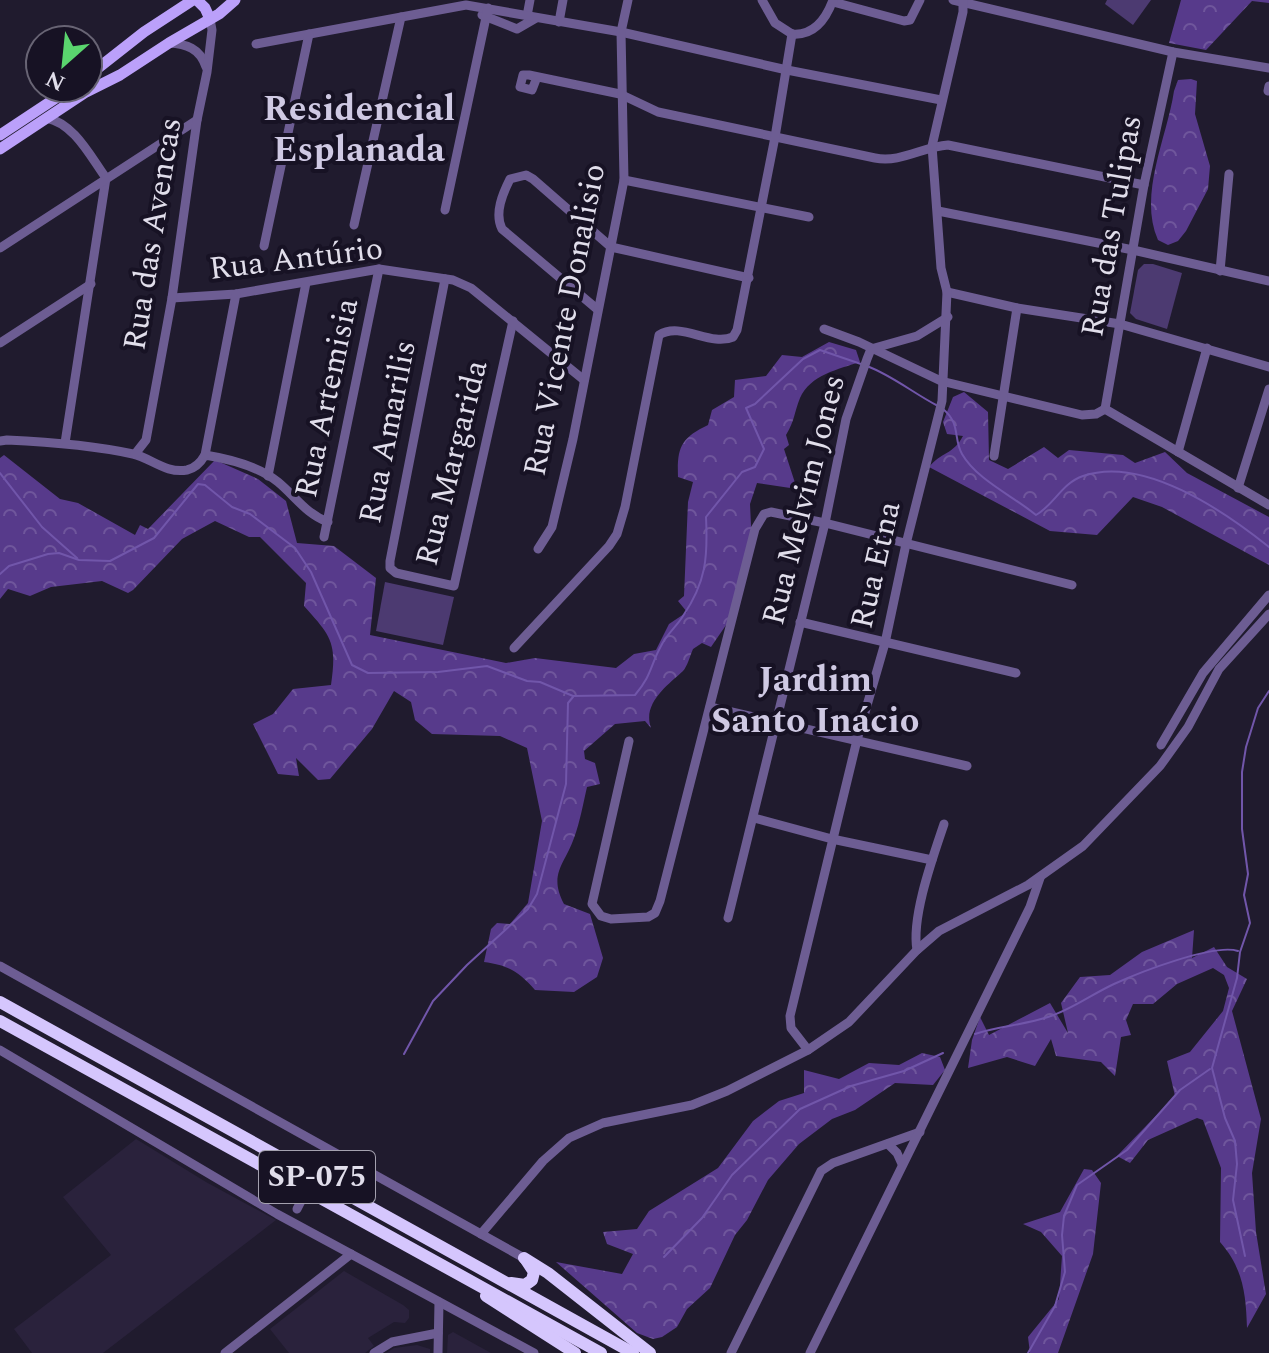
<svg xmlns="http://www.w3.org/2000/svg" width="1269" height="1353" font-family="Spectral,serif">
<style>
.built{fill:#2a223c}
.forest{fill:url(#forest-crowns)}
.park{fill:#4c3a71}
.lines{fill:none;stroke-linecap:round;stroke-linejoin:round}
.stream{stroke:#7156aa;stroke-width:2}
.minor{stroke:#6d5d93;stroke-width:9}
.major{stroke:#bba0fa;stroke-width:11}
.highway{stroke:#d5c6fd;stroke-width:12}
.minor-bridge{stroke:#6d5d93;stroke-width:9}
.labels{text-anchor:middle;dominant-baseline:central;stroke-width:8;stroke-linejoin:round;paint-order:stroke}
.shield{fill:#171224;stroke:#a4a1af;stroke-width:2}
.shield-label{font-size:30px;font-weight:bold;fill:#e1deeb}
.street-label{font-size:32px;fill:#e1deeb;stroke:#171224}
.quarter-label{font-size:36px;font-weight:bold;fill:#cfc9e3;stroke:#171224}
</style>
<defs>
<pattern id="forest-crowns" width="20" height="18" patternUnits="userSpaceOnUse" patternTransform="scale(2)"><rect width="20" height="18" fill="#573a8b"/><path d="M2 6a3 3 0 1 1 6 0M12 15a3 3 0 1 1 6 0" fill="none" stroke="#6f569c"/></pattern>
</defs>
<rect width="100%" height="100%" fill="#201b2e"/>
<g class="built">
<path d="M136 1139 206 1182 276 1220 103 1353H32L14 1329 111 1255 63 1197Z"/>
<path d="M344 1271 403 1305 409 1310V1318L405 1323 394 1322 368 1338 374 1346 365 1353H289L270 1329Z"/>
<path d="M453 1332 491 1353H447L448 1335Z"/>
<path d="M417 1345 430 1349V1353H386L394 1348Z"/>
</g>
<g class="forest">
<path d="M1181 0H1269V3L1252 1 1206 50 1169 43Z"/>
<path d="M1191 79 1197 81 1195 114 1210 166 1208 189 1186 231 1178 241 1168 245 1158 240C1138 194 1167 138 1174 91L1178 80Z"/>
<path d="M829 342 856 350 860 362C839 369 810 375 800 398 794 413 795 420 786 435L789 445 784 449 797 489 757 483 750 504 752 547 737 609 711 647 702 643 693 649C690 656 687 667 683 671 668 685 642 703 651 728L645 721 615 724 584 751 585 759 595 763 600 784 587 787C583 804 580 822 574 838 565 864 548 874 564 904L590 914 603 958 597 977 574 992 535 990C519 972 508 965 484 962L491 929 497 923 510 924 528 903 542 821 527 748 500 736 432 734 415 720 411 702 394 691 372 729 330 779 318 780 296 758 299 776 278 774 253 724 273 714 293 689 331 685C337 643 332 637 304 606L306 583 260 537H249L215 521 182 539 133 590 128 593 102 581 51 587 30 596 8 589 0 599V458L4 455 60 499 78 503 135 535 140 525 148 529 215 460 258 479 286 501 297 543 334 546 376 578 370 635 506 663 535 658 616 668 634 654 656 650 669 624 687 612 678 601 684 596 688 502 693 482 678 477C677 447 681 438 708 425L712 410 734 397 735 380 766 376 782 355 802 357Z"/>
<path d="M964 392 988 412 989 460 1008 469 1044 447 1058 458 1069 450 1123 455 1135 463 1165 452 1187 473 1269 517V565L1162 507 1133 497 1097 535 1050 531 929 467C941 452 953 455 963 436L947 434 943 422 953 397Z"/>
<path d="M1194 930 1192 958 1214 947 1227 967 1247 979 1232 1011 1261 1119 1252 1173 1256 1232 1266 1294 1247 1328C1246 1294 1243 1268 1220 1242L1221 1168 1203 1120 1197 1118 1148 1140 1130 1163 1117 1156 1175 1096 1167 1061 1190 1052 1223 1011 1229 988 1224 975 1213 968 1177 984 1153 1004H1133L1126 1020 1131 1035 1121 1037 1115 1076 1101 1062 1056 1056 1051 1039 1035 1066 1007 1057 968 1068 972 1040 980 1017 989 1035 1050 1003 1068 1033 1061 1003 1080 977 1110 975 1142 952Z"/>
<path d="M922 1053 940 1057 945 1070 933 1085 895 1083 855 1110 832 1119 799 1144 768 1180 747 1220 735 1235 710 1288 687 1309 677 1327 662 1337 653 1339 637 1333 556 1262 622 1274 633 1254 607 1244 603 1232 637 1229 649 1211 718 1168 753 1121 779 1101 804 1093V1070L839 1079 869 1063 899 1065Z"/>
<path d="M1084 1169 1092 1170 1101 1183 1093 1254 1058 1353H1030L1028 1337 1059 1299 1062 1256 1041 1232 1023 1224 1060 1212Z"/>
</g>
<g class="park">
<path d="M1107 0H1151L1133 25 1105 4Z"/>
<path d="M1144 264H1153L1182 273 1167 329 1136 319 1130 313 1138 270Z"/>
<path d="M385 582 454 597 443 645 376 631Z"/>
</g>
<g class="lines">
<g class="stream">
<path d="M867 366C893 376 913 393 938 406"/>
<path d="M943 409C961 424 953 438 962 454 977 480 1013 496 1036 515 1054 505 1062 483 1083 476 1143 455 1224 511 1269 547"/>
<path d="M0 473 42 527 77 558"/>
<path d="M0 574 9 566 48 554 59 553 79 560 110 561 154 538 198 484 205 485 232 507 250 514 295 548 311 572 352 665 368 673 438 672 487 666 527 681 540 682 573 696 635 695C652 675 650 666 661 646 666 635 677 626 683 616 706 582 708 558 706 517L742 472 755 467 764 449 746 408 755 404 803 359 820 350 861 364"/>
<path d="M975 1034C999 1026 1024 1025 1048 1017 1071 1010 1092 994 1114 984 1138 973 1214 943 1238 951"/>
<path d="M404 1054 433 1001 467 965 528 909 537 894 566 784 568 703 573 697"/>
<path d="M1245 1256 1233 1200 1237 1164 1235 1141 1225 1118 1212 1068 1237 978 1240 952 1250 923 1244 895 1248 874 1242 829V772L1246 747 1258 708 1269 691"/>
<path d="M664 1257 702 1218 732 1175 800 1109 851 1086 904 1071 943 1053"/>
<path d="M1028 1353 1055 1306 1065 1272 1062 1235 1064 1216 1077 1185 1127 1150 1180 1090 1210 1069"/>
</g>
<g class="minor">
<path d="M762 0 775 23 792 34"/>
<path d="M953 0 1173 52 1269 68"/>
<path d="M833 2 904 21 910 20 920 0"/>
<path d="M482 15 517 29 536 18"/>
<path d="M527 16 530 0"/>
<path d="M559 22 563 0"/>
<path d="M792 34C814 36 826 19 833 0"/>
<path d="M169 43C186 44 200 48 206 67"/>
<path d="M256 44 466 5 621 32 787 70 941 100"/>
<path d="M537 77 532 90 520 87 523 75H529L620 94 658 112 875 158C901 163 922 147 948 145L1144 185"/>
<path d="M1268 91 1269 86"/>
<path d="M46 118C74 123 90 156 106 178L65 443"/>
<path d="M624 180 809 217"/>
<path d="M445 210 488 8"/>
<path d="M938 211 1133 250 1269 281"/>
<path d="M354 225 401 17"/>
<path d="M264 246 309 34"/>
<path d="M0 248 197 120"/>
<path d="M1220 271 1229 174"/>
<path d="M445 279 390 561V568L396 573 454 586 513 321"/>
<path d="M947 292 1017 308 1120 324 1269 367"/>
<path d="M172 298 236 294 379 269 453 280 471 288 584 380"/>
<path d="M597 309 502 229C494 213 503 193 510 179L526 175 533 179 611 247 749 278"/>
<path d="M824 329 859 342 941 381 1082 415 1096 414 1105 409 1269 505"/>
<path d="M0 343 91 284"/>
<path d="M1105 409 1144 185 1173 52"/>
<path d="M0 441 7 440C50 442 92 445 133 454 151 458 166 474 187 470 196 468 201 462 205 455 230 459 258 466 278 482 295 496 306 514 328 522"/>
<path d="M1178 452 1207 348"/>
<path d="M135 454 146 440 172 298 197 120 207 72 212 30 210 19"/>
<path d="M205 455 236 294"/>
<path d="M994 456 1017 308"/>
<path d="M268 476 306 283"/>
<path d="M1238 488 1269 389"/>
<path d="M324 537 379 269"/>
<path d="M538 549 552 527 573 439 624 180 621 32 628 0"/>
<path d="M800 622 1016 673"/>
<path d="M514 648 609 546 617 534 625 507 659 335C681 321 710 347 733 337L737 330 775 137 792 34"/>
<path d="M710 707 967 766"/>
<path d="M629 741 592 904 601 916 611 919 648 917 655 913 660 901 755 529 764 514 771 512 825 523 1072 585"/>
<path d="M1161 745 1203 673 1269 595"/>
<path d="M754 818 832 839 932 860"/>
<path d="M728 918 825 523 846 419 867 359 871 349 917 336 948 317"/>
<path d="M917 950C911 917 933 857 944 824"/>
<path d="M0 966 524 1258"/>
<path d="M0 1050 277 1214 534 1353"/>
<path d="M808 1050 791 1028 790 1016 857 740 885 643 906 544 942 401 947 292 941 268 932 146 963 12V0"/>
<path d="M888 1144 897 1153 902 1164"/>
<path d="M481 1234 543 1161 569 1138 603 1123 692 1105 727 1091 808 1050 849 1022 917 950 939 931 1028 885 1083 846 1160 766 1188 727 1219 669 1269 614"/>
<path d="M225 1353 351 1254"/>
<path d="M374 1353 392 1342 438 1333"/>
<path d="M438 1353 439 1302"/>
<path d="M731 1353 821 1171 833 1163 920 1132"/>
<path d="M810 1353 1030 907 1040 878"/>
</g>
<g class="major">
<path d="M197 0 205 8 210 19"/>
<path d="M88 76 144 32 193 0"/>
<path d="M0 135 71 88"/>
<path d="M0 149 86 92 120 75 169 43 219 14 235 0"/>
</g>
<g class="highway">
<path d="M0 1002 633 1353"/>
<path d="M0 1021 601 1353"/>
<path d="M524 1258 548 1273 650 1353"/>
<path d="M511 1283 525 1285 532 1280 534 1272 526 1260"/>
<path d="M486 1296 575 1353"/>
</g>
<path class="minor-bridge" d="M297 1209 322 1160"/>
</g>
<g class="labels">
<rect class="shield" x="259" y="1151" width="116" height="52" rx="6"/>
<g class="shield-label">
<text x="317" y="1177">SP-075</text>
</g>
<g class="street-label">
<text transform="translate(1112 226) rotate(-80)">Rua das Tulipas</text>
<text transform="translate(153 234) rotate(-81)">Rua das Avencas</text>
<text transform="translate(296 259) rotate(-7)">Rua Antúrio</text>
<text transform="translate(565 320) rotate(-79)">Rua Vicente Donalisio</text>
<text transform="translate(327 398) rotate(-78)">Rua Artemisia</text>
<text transform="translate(388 432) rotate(-79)">Rua Amarilis</text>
<text transform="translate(452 463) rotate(-76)">Rua Margarida</text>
<text transform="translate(804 500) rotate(-76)">Rua Melvim Jones</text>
<text transform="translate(876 565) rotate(-77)">Rua Etna</text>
</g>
<g class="quarter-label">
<text x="359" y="109">Residencial<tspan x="359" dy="41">Esplanada</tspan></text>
<text x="815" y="680">Jardim<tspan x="815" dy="41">Santo Inácio</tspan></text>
</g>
</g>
<g transform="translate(64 64) rotate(207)"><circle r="38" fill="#171224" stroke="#686474" stroke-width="2"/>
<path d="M0-6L14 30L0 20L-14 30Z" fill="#5ad56e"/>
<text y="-12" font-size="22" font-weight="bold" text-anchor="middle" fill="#e1deeb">N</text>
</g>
</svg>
